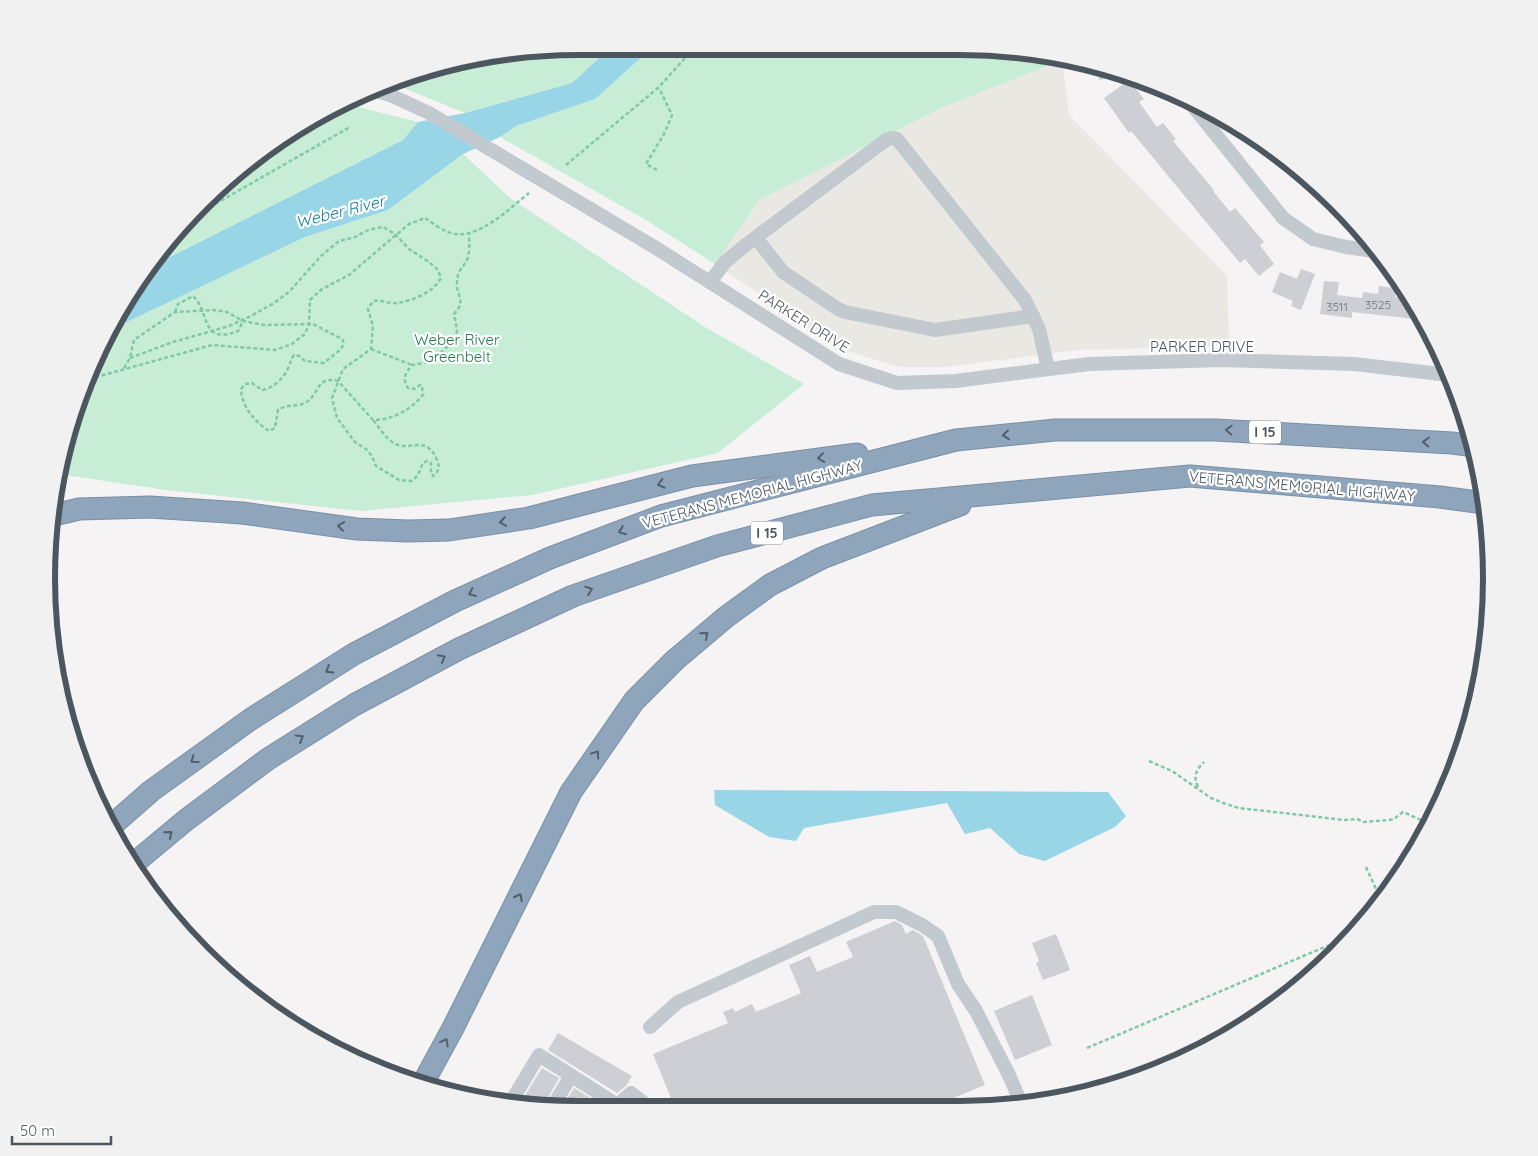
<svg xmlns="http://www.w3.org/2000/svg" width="1538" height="1156" font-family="Quicksand,sans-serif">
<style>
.commercial{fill:#eae8e2}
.green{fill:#c7edd6}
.water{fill:#98d5e6}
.building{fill:#cdcfd4}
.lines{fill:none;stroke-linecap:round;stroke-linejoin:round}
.highway-casing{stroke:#7a90a8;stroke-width:23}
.path{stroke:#81c9a6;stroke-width:2.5;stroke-dasharray:4 2.5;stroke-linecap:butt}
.minor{stroke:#c2cad0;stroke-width:14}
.highway{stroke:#8fa5bc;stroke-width:21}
.oneway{stroke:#535e68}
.labels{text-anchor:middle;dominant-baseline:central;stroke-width:4.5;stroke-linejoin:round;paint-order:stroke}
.number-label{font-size:12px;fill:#6c747c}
.shield{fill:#fff;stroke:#82898f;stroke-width:1}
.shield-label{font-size:14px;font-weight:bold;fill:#4c565f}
.street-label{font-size:15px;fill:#4c565f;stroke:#fff}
.park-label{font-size:15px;fill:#207c4f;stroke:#fff}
.water-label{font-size:16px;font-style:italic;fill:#19809e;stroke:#fff}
.rim{fill:none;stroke:#4c565f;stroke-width:6}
</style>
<rect width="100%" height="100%" fill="#f5f3f3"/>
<path class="commercial" d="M1062 60 1069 115 1227 276 1229 346 1078 350 945 367H899L841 349 715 264 759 200 942 104Z"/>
<g class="green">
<path d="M578 46H612L572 83 465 113 394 84 440 64Z"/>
<path d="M654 46 994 47 1062 59V60L941 108 759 200 715 264 646 220 500 137 516 126 595 99Z"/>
<path d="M346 104 418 122 403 140 148 268 202 202 312 118Z"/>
<path d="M463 154 510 198 705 327 804 384 718 453 532 495 361 511 166 490 65 475 58 469 101 343 108 331 305 237 388 210Z"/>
</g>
<g class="water">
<path d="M612 46H654L595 99 516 126 500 137 463 154 388 210 305 237 108 331 136 282 148 268 403 140 418 122 465 113 572 83Z"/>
<path d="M714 790 1108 792 1126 816 1115 827 1045 861 1019 854 990 828 965 834 947 803 804 828 796 841 769 837 715 805Z"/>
</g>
<g class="building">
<path d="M1096 64H1097L1129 75 1099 80Z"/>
<path d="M1129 80 1144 99 1139 102 1157 127 1163 123 1176 139 1173 141 1214 190 1213 191 1230 212 1235 208 1264 242 1260 245 1274 264 1259 276 1245 259 1240 263 1131 131 1129 133 1104 98Z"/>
<path d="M1290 162 1311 178 1328 197 1323 202 1284 169Z"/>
<path d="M1301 269 1315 274 1301 310 1291 306 1293 301 1272 292 1280 272 1297 279Z"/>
<path d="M1324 281 1339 282 1337 295 1362 298 1363 292 1378 294 1379 286 1396 288 1395 297 1409 299 1423 320 1352 312V318L1320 314Z"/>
<path d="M895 921 902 925 906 934 913 930 923 936 985 1085 934 1106 699 1107 697 1103 686 1108H675L653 1054 728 1023 723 1012 733 1008 735 1012 752 1004 756 1012 801 993 789 965 810 956 817 972 853 957 846 942Z"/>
<path d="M1056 934 1070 970 1043 980 1036 963 1039 961 1032 943Z"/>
<path d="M1032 995 1052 1045 1015 1060 994 1011Z"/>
<path d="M558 1033 632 1076 626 1086 617 1093 548 1050Z"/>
<path d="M542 1068 559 1078 542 1108 520 1104Z"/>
<path d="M574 1088 598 1103 594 1108H562Z"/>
</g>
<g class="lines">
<g class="highway-casing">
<g id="highway">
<path d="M54 515 79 509 150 507 242 513 357 529 408 531 449 530 529 518 692 476 857 454"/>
<path d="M110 827 151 791 251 719 354 654 455 601 550 558 661 516 956 440 1055 430H1215L1452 443 1475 446"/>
<path d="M132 865 186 820 268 759 354 705 459 649 573 596 717 546 872 505 1190 476 1440 497 1484 503"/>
<path d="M422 1085 453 1028 571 792 634 701 675 660 726 617 770 585 822 558 960 505"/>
</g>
</g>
<g class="path">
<path d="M566 165 659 87 695 47"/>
<path d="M657 170 646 164 664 134 672 115 659 88"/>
<path d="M187 220 350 127"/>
<path d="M175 312 178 304 193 296C210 311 200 346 238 331L243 321"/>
<path d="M371 349 412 365"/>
<path d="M130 358 173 342 229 326 251 316 274 303 289 292 321 256 339 241 355 237 368 230 383 227 395 234 409 249 429 262 438 270 441 278C434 292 412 301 397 303 390 304 383 300 373 301L368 309 373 326 371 349 343 369 332 398 337 418 355 442 366 449 372 456 376 466 399 480 412 481 418 475 423 463 427 461 431 463V473L433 476C439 471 440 467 437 460 426 433 409 453 394 443 386 439 379 427 373 420"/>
<path d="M124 368 130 358 134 340 175 312 214 310 227 312 243 321 264 325 313 324 342 339 344 343 341 349 324 363 305 361 299 356 294 355C291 359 291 361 289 366 285 377 274 388 262 390L252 383 245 384 241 389C242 407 254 421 269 431L275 428 278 410C286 404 296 407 305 403 319 396 316 375 338 381L373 420C393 420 410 410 423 395L422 386 420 385 414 389 408 388C402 378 405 374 412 365L428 362 443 351 456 338 457 330 454 314C467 300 456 297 457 282 457 269 465 267 468 257 470 250 469 241 469 234"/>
<path d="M89 379 212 345 275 350 292 344 305 334 309 324 310 300 322 289 349 275 409 224 425 218C434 224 445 233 456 234 481 237 510 208 529 193"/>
<path d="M1149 761 1172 771 1211 798 1223 803 1239 808 1344 820 1357 819 1364 822 1389 820 1394 819 1403 812 1430 824"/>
<path d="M1198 787C1193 776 1196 770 1204 762"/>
<path d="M1366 867 1381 900"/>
<path d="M1087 1048 1353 935"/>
</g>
<g class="minor">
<path d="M375 91 390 95 429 113 656 248 839 364 897 383 955 381 1089 364 1222 360 1354 364 1449 375"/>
<path d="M1188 100 1283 218 1313 239 1346 247 1380 252"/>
<path d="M756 238 783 272 838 309 845 312 935 330 1033 316"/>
<path d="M710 282 725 262 747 244 886 140 891 138 897 139 1025 300 1039 329 1048 369"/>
<path d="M650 1027 678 1002 874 912H896L922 925 938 936 958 984 976 1011 1008 1073 1022 1105"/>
<path d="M511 1102 539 1055 611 1101V1108"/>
<path d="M614 1108 631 1093 650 1108"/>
<path d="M551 1109 571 1076"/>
</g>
<use href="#highway" class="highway"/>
</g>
<defs><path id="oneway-chevron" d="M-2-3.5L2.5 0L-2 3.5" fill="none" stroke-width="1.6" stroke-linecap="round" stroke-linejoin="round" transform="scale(1.25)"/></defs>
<g class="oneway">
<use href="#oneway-chevron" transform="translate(1229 430) rotate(-177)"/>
<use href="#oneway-chevron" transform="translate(1006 435) rotate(174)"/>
<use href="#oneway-chevron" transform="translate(1426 442) rotate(-177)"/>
<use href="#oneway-chevron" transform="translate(821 458) rotate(172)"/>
<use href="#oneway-chevron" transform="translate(661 484) rotate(166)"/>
<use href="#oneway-chevron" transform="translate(503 522) rotate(171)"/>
<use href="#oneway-chevron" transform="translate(341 526) rotate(-172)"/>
<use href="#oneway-chevron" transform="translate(622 531) rotate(159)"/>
<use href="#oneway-chevron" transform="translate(589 590) rotate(-19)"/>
<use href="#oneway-chevron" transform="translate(472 593) rotate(156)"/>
<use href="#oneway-chevron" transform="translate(705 635) rotate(-41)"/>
<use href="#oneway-chevron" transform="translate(442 658) rotate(-28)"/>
<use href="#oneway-chevron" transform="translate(329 670) rotate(148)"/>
<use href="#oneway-chevron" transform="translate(300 738) rotate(-32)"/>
<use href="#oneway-chevron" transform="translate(596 754) rotate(-56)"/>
<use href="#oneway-chevron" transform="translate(194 760) rotate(144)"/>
<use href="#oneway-chevron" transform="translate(169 834) rotate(-40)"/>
<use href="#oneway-chevron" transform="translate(519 897) rotate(-63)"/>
<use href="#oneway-chevron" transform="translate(445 1042) rotate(-61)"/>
</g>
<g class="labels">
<g class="number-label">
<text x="1378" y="304">3525</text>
<text x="1337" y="306">3511</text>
</g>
<g class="shield">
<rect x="1249" y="420.5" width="32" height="23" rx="4"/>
<rect x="751" y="521.5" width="32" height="23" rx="4"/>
</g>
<g class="shield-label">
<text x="1265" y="432">I 15</text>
<text x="767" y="533">I 15</text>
</g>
<g class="street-label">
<text transform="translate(804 321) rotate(32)">PARKER DRIVE</text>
<text x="1202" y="346">PARKER DRIVE</text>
<text transform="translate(1302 486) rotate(5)">VETERANS MEMORIAL HIGHWAY</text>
<text transform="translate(752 494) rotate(-15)">VETERANS MEMORIAL HIGHWAY</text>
</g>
<g class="park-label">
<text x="457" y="339">Weber River<tspan x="457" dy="17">Greenbelt</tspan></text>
</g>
<g class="water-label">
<text transform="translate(340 211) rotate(-14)">Weber River</text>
</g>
</g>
<path d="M0 0H1538V1156H0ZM578 55H960A523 523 0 0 1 1483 578V578A523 523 0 0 1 960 1101H578A523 523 0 0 1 55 578V578A523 523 0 0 1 578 55Z" fill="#f1f1f2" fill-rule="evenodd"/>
<path class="rim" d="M578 55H960A523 523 0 0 1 1483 578V578A523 523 0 0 1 960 1101H578A523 523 0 0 1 55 578V578A523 523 0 0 1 578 55Z"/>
<path d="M12 1136v8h99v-8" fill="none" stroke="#4c565f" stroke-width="2.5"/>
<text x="20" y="1136" font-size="15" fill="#4c565f" stroke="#ffffff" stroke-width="4" paint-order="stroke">50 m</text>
</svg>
